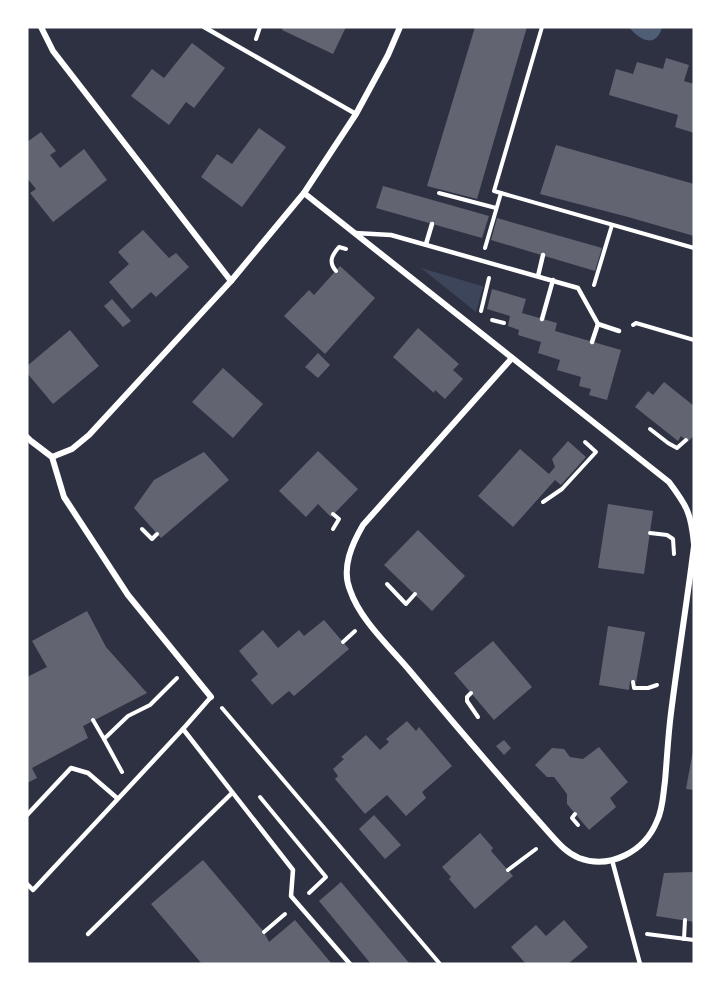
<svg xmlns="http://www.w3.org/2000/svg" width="721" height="991" font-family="Bitter,serif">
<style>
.green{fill:#3c4559}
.water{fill:#4f5d75}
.building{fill:#626471}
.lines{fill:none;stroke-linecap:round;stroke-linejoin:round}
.path{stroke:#fff;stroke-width:4}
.service{stroke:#fff;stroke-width:4.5}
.minor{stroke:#fff;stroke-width:6}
</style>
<rect width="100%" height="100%" fill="#2d3142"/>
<path class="green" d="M421 268 482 286 483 287 476 312Z"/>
<path class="water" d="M629 27H662C661 30 660 34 658 36 649 47 635 35 629 27Z"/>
<g class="building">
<path d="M283 27H346L333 54 282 30Z"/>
<path d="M475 27H527L477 199 427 186Z"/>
<path d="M192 43 225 68 194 108 186 102 169 125 131 96 152 69 164 78Z"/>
<path d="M666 58 689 65 684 81 694 84V133L675 127 678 115 609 95 616 69 633 74 637 62 663 69Z"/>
<path d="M259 128 286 147 242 207 201 177 217 154 232 164Z"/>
<path d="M41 132 56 151 50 155 60 168 84 149 107 180 53 222 30 193 36 189 27 178V142Z"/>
<path d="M556 145 694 184V236L628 217 540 194Z"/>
<path d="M383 186 489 216 482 238 376 208Z"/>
<path d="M497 218 602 248 595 271 491 240Z"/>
<path d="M143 230 169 258 176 253 189 267 156 297 151 292 132 309 109 282 129 264 118 252Z"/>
<path d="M340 266 375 298 325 354 284 316 309 290 314 295Z"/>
<path d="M492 289 526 299 522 313 557 323 555 331 621 350 607 400 589 395 591 389 579 386 581 377 557 370 560 360 538 353 541 342 518 335 519 330 508 326 510 316 487 309Z"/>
<path d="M112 299 131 321 123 327 104 306Z"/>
<path d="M418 328 459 364 453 370 463 379 445 399 435 390 434 393 393 357Z"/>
<path d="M70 330 99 366 53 404 27 373V366Z"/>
<path d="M318 353 330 365 318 378 305 367Z"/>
<path d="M223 368 263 404 233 438 192 402Z"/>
<path d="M664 382 694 406V435L688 442 681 436 678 441 635 407 648 391 653 395Z"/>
<path d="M568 441 586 457 561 485 555 480 513 527 478 496 520 449 549 474 555 467 552 459Z"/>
<path d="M318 451 358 489 331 517 318 504 306 517 279 491Z"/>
<path d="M204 452 229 480 161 538 134 508 154 480Z"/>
<path d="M608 504 653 511 644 574 598 568Z"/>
<path d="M418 530 465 576 432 611 384 565Z"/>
<path d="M87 611 106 647 147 693 83 726 88 738 32 768 37 778 27 783V677L47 667 32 641Z"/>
<path d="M324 620 349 649 294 696 289 691 272 705 251 680 258 674 239 651 263 630 278 648 299 630 304 636Z"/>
<path d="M608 626 645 632 636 682 630 681 629 690 599 685Z"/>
<path d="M493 641 532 687 494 720 454 673Z"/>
<path d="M407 721 416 731 419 727 452 766 422 792 426 798 406 816 387 795 365 814 335 779 338 776 333 769 344 759 341 757 366 735 380 750 389 742 386 739Z"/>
<path d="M504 740 511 748 504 755 496 746Z"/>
<path d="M599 747 628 782 610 798 616 807 589 830 567 804V794L554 777H547L535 765 552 748 564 749 570 757 583 759Z"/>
<path d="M693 751H694V790L686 789Z"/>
<path d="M374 815 401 845 385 859 359 829Z"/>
<path d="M480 833 493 848 491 851 513 876 475 909 449 879 451 877 442 867Z"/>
<path d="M203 860 264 932 269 942 295 920 332 964H202L151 904Z"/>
<path d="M694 872V922L656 916 664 873Z"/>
<path d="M341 882 410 964H371L319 901Z"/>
<path d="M564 920 588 947 568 964H526L511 947 536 925 546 936Z"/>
</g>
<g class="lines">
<g class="path">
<path d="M256 39 260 27"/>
<path d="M439 193 496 208"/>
<path d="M501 193 694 248"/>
<path d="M485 248 501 193 494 191 542 27"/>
<path d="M336 271C328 262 332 255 339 247L346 249"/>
<path d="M594 285 612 225"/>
<path d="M481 311 489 278"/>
<path d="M492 320 504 323"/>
<path d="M633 325 636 323 694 340"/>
<path d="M650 429 668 443 677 448 686 440"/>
<path d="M543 502 562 489 596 452 585 442"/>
<path d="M142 529 152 539 157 534"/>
<path d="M333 529 339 519 333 514"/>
<path d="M650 533 667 535 673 539 674 554"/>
<path d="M387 584 406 604 415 594"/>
<path d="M343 642 355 631"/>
<path d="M633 682 634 688H648L657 685"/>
<path d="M471 693 467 697V701L478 717"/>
<path d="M222 708 440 964"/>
<path d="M93 720 104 739 128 716 150 705 177 678"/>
<path d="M104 739 122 772"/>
<path d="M260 797 326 877 309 893"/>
<path d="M575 814 572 818 578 825"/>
<path d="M508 870 536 849"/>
<path d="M264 932 285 914"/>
<path d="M647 934 694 940"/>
<path d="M684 939 685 920"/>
</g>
<g class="service">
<path d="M204 27 356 114"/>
<path d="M355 233 391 235 578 288 598 324 619 331"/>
<path d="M426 244 432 224"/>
<path d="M538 276 543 255"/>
<path d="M542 319 553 280"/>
<path d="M592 342 598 324"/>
<path d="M183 729 293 870 291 896 350 964"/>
<path d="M27 815 71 768 88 773 117 798"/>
<path d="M612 860 640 964"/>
<path d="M27 884 33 890 183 729 211 697"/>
<path d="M88 934 232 793"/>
</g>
<g class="minor">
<path d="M41 27 53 51 231 281"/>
<path d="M304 193 669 482C687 506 691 513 694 544"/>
<path d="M512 358 363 525C352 544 341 568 350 590 360 620 390 647 410 671 456 726 503 781 551 835 559 844 567 853 579 858 610 870 645 851 657 821 663 809 663 795 665 781 667 759 668 736 671 713 678 657 687 602 694 546"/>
<path d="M27 437 31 441 52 457 64 497 128 595 211 697"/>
<path d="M52 457 72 449 89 435 231 281 304 193 356 114 388 55 400 27"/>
</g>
</g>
<rect width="721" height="991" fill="none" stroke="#ffffff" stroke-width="57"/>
</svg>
